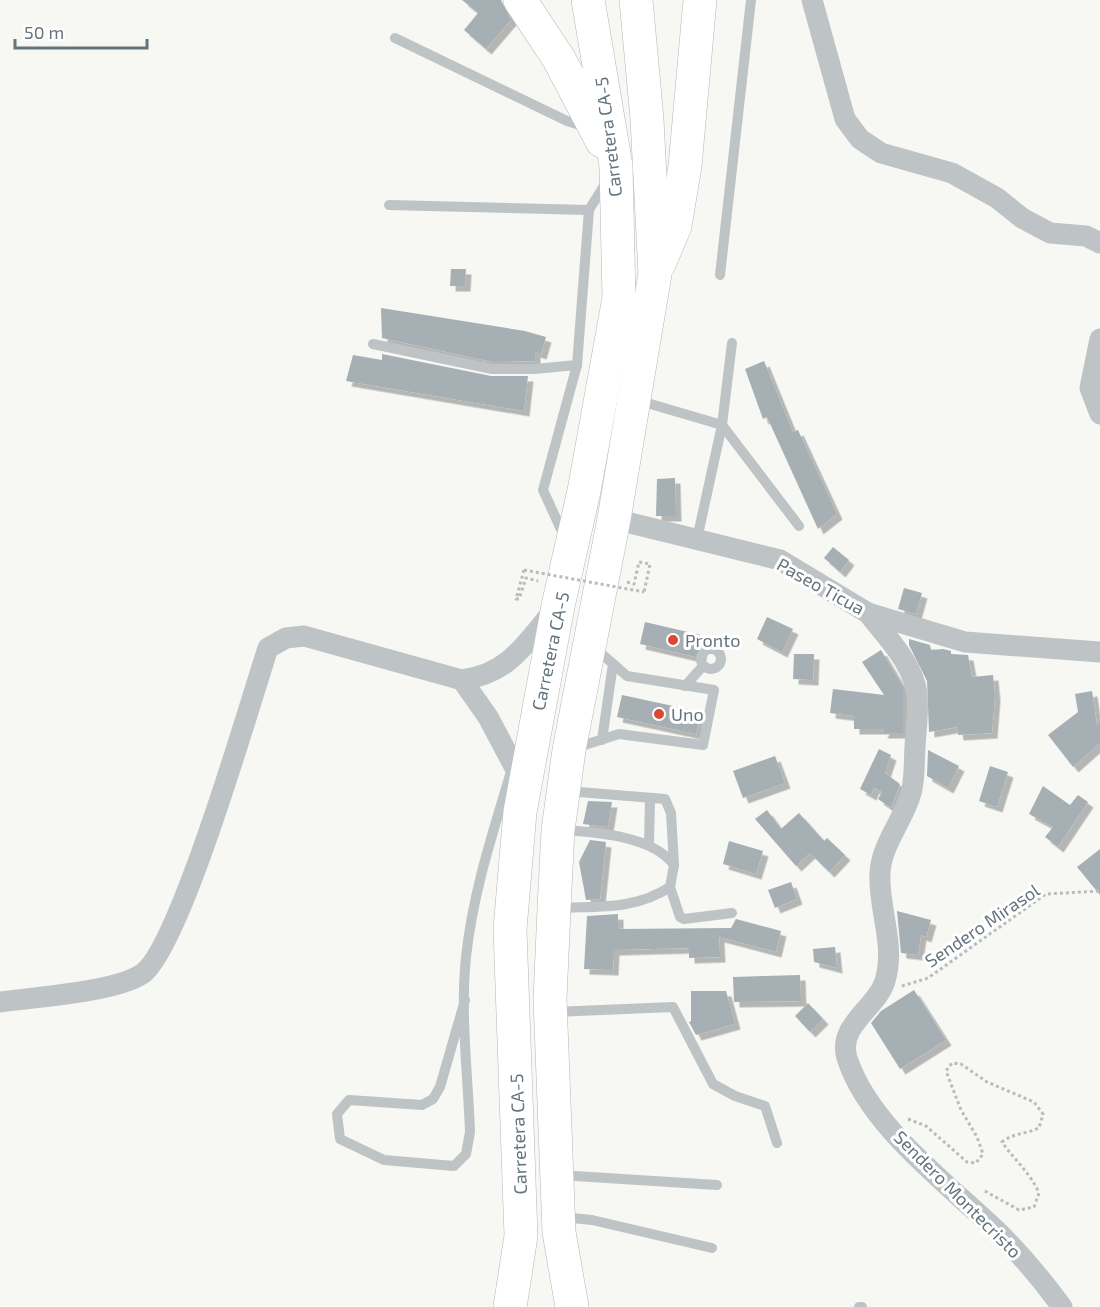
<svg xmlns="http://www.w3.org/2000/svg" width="1100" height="1307" font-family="'Exo 2',sans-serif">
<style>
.building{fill:#a6afb3;filter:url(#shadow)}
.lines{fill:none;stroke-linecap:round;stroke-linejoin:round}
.trunk-casing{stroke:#b2b7b9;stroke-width:34}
.path{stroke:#b9bcbe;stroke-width:3;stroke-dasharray:3 3;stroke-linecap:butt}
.service{stroke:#bec3c6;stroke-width:10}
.minor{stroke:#bec3c6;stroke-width:21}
.trunk{stroke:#fff;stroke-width:33}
.path-bridge{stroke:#b9bcbe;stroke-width:3;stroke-dasharray:3 3;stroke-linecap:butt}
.poi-dot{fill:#d84a33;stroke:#fff;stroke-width:2}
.labels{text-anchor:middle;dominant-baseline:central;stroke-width:6;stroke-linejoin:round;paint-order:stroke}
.street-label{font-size:18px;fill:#64757d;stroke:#fff}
.poi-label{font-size:18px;fill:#64757d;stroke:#fff;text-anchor:start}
</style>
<defs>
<filter id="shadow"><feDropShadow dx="5.5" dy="5.5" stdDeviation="0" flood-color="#0004"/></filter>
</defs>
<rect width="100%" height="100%" fill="#f7f7f4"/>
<g class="building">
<path d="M462 0H501L511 20 486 49 464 30 478 13Z"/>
<path d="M451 269H466L465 286H450Z"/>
<path d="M381 308 525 331 546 337 541 354 535 352V361L493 362 382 338Z"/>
<path d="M382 354 491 376H528L524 411 346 381 353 355 382 360Z"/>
<path d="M764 361 793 432 798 430 837 514 818 529 767 417 763 419 745 369Z"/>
<path d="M675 478 676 516H656L657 479Z"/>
<path d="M833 547 849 560 840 572 824 558Z"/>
<path d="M904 588 922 593 916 614 898 609Z"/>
<path d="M767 617 793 629 782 652 757 639Z"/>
<path d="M645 622 705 636 700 658 640 644Z"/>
<path d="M909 639 930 645 931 650 943 649 951 651V654L968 655 972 677 993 675 995 695 992 733 958 735 957 727 929 732 927 681 909 645Z"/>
<path d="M881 650 903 687V733H882L884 729H854V716L830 713 833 689 884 695 862 662Z"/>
<path d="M794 654H814L813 680 793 679Z"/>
<path d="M1092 691 1097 725 1100 723V743L1073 767 1048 735 1078 712 1075 694Z"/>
<path d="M622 695 701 712 696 734 617 717Z"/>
<path d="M879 749 891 755 885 773 900 784 891 808 878 799 882 792 874 788 871 795 860 789Z"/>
<path d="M928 750 959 766 948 788 927 776Z"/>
<path d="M775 756 785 783 743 798 733 771Z"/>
<path d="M990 766 1008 772 997 807 979 801Z"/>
<path d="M1043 786 1070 805 1078 795 1088 802 1058 847 1045 837 1053 827 1029 814Z"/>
<path d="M588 801 612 802 608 827 583 824Z"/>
<path d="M767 810 781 829 799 813 824 841 827 838 845 855 829 872 810 853 796 866 755 819Z"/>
<path d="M590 840 606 842 600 899 586 900 579 862Z"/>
<path d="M729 841 763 851 756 874 723 864Z"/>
<path d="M1100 849V895L1077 867Z"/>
<path d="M791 882 797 899 775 908 768 890Z"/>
<path d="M897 911 931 920 926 937 921 935 918 955 901 953Z"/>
<path d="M618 914V929L731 928 736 919 781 931 776 952 719 937 720 957 689 958V948L614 950 613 970 584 969 587 916Z"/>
<path d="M835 947 837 968 814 962 813 949Z"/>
<path d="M800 975 801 1001 734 1002 733 977Z"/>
<path d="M914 990 946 1040 900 1069 871 1023 881 1011Z"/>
<path d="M691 991H726L735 1024 696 1035 689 1022 691 1021Z"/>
<path d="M808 1003 823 1019 810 1032 795 1016Z"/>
</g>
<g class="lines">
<g class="trunk-casing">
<g id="trunk">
<path d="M520 0 559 59 602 141"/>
<path d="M659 264 675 226 685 166 700 0"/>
<path d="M510 1307 521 1236 510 929 520 812 558 606 584 491 619 298 616 166 588 0"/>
<path d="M572 1307 559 1232 550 999 554 909 558 830 569 750 614 519 655 274 647 119 636 0"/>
</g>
</g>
<g class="path">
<path d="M524 570 516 599H519L526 578 538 581"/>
<path d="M627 582 634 584 639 562 650 564 644 592"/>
<path d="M902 986 928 978 1046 894 1100 891"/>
<path d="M908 1119 926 1126 967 1162 976 1163 983 1154 977 1137 961 1110 946 1071 952 1063 961 1064 987 1082 1034 1102 1043 1114 1039 1128C1026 1134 1013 1133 1002 1142 1015 1161 1029 1171 1039 1193L1034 1207 1019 1210 983 1190"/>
</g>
<g class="service">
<path d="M395 38 567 121 586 127"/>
<path d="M389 205 589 210"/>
<path d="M720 275 751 0"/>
<path d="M373 344 492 369H534L577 365"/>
<path d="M637 400 722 425 799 526"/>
<path d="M565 538 543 490 577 365 589 210 608 179"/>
<path d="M697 539 722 425 732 343"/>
<circle cx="711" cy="659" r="10"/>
<path d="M685 686 703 666"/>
<path d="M602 740 613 664"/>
<path d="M575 748 619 734 703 745 714 690 627 676 595 648"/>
<path d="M567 791 665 799 671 813 674 865"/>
<path d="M649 845 650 798"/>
<path d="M670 887 680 917 684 919 732 913"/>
<path d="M559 908C599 906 635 910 670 887L674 865C653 836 596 832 562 830"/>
<path d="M465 1000 440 1087 433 1099 422 1105 349 1100 337 1114 340 1139 384 1160 454 1166 466 1154 470 1132C468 1075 460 1015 466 957 473 891 494 829 513 765"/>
<path d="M554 1012 673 1007 713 1084 735 1096 765 1106 777 1143"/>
<path d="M559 1175 717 1185"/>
<path d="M562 1217 592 1220 712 1248"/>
<path d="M859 1307H862"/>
</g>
<g class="minor">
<path d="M812 0 845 119 860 139 881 153 952 173 997 198 1022 218 1050 233 1086 236 1100 243"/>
<path d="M1100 339 1090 388 1100 414"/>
<path d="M614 519 780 560 868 613 965 642 1100 652"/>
<path d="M868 613C885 635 907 657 915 684 920 703 916 728 915 747 914 762 915 779 911 793 904 819 881 845 880 873 878 909 896 944 885 981 877 1008 837 1025 847 1058 869 1127 951 1186 1000 1234 1023 1257 1043 1281 1062 1307"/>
<path d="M462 680 488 717 523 783"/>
<path d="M0 1002C36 997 115 992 142 974 179 950 250 703 268 648L286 638 304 636 462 680C510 673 525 644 554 610"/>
</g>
<use href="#trunk" class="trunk"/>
<path class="path-bridge" d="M524 570 644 592"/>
</g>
<g class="poi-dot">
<circle cx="673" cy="640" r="6"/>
<circle cx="659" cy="714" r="6"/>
</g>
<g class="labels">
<g class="street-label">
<text transform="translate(608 137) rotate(-97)">Carretera CA-5</text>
<text transform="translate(821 586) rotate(29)">Paseo Ticua</text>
<text transform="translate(550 651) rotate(-78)">Carretera CA-5</text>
<text transform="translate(982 925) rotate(-34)">Sendero Mirasol</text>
<text transform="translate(518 1134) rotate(-92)">Carretera CA-5</text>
<text transform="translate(958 1194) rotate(45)">Sendero Montecristo</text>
</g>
<g class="poi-label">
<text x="685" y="640">Pronto</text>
<text x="671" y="714">Uno</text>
</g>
</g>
<path d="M15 39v9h132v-9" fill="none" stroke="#64757d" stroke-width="3"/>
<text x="24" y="39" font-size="18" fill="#64757d" stroke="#ffffff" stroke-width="4.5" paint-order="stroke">50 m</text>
</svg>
